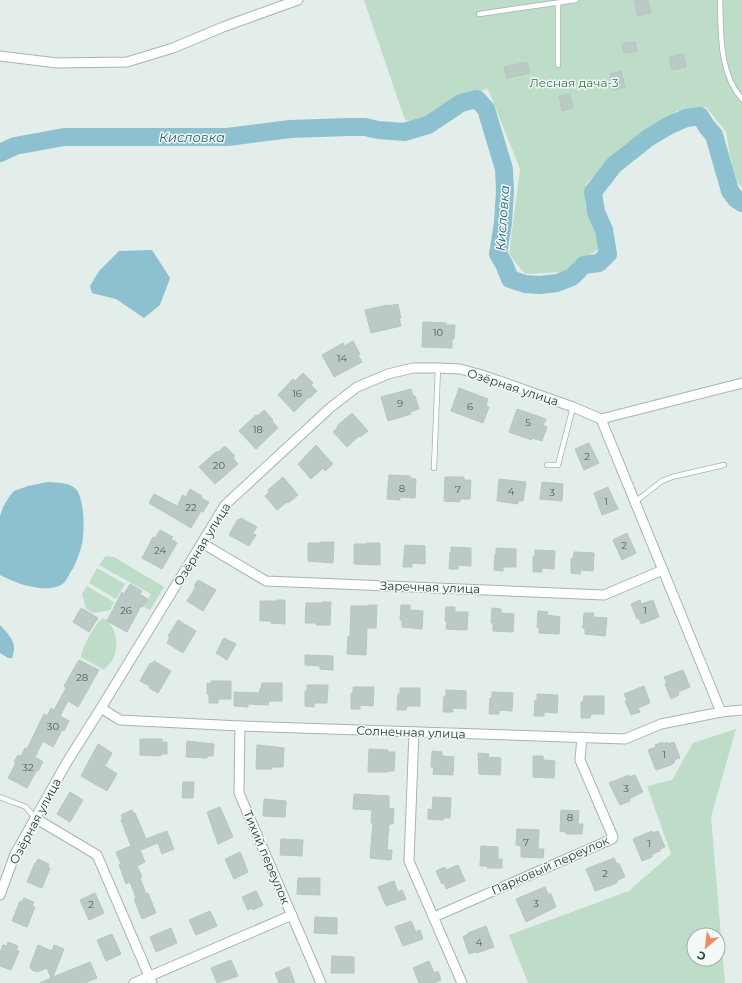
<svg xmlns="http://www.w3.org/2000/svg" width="742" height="983" font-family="Montserrat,sans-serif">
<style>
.green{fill:#bdddc8;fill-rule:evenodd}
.water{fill:#8dc1d0}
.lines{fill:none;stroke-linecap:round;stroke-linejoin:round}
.river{stroke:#8dc1d0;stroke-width:18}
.building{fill:#bccac5;stroke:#b6c6c1}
.lane-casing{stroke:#a6b5b1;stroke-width:6}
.street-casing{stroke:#a6b5b1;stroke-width:11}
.lane{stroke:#fff;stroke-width:4.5}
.street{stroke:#fff;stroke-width:9}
.labels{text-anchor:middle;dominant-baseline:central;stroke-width:3;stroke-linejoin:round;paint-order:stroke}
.number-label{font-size:10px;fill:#49615c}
.park-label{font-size:12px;fill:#2e744e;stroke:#f4f9f7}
.street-label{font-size:12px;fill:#233e39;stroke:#f4f9f7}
.water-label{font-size:13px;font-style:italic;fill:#1f6378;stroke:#f4f9f7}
</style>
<rect width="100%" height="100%" fill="#e3ede9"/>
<g class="green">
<path d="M364 0H742V187L737 182 731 161 726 132 706 107 677 111 620 151 586 184 585 206 594 226 599 249 563 272 525 274 509 254 520 169 488 89 461 96 420 123 405 120Z"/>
<path d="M107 556 114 557 164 587 150 610 144 607 151 594 99 565 105 557Z"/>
<path d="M97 568 125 584 116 599 89 583Z"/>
<path d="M87 586 114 602 110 610 94 613 86 609 82 594Z"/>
<path d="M103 618C117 625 120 647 112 661 110 664 106 667 104 670L81 657C83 646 94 625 103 618Z"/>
<path d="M736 729 711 817 725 983H528L509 935 629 891 671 854 647 786 672 780 693 743ZM694 935H718V959H694Z"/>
</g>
<g class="water">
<path d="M152 250 170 278 160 305 144 318 116 299 92 293 90 286 99 271 119 251Z"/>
<path d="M47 482C56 483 69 482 76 489 85 500 85 535 81 548 78 557 75 566 70 573 68 577 65 583 61 585 44 594 15 583 0 575V516L3 507 9 497 14 491 28 486Z"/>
<path d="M0 625C10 636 18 643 12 658H8L0 653Z"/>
</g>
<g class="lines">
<path class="river" d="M0 153 15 146 64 137H227L290 129 349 127H365L378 130 404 132 428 125 461 103 477 99 486 109 504 169 505 190 503 223 498 254 504 264 510 279 525 284 540 285 557 283 572 277 584 265 599 263 608 254 604 230 596 212 593 192 614 165 648 138 668 126 686 118 700 116 707 127 714 135 730 191 736 199 742 203"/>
</g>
<g class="building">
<path d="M634 0H648L651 13 638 16Z"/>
<path d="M635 42 637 51 624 53 622 44Z"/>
<path d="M683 54 686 67 672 70 669 57Z"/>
<path d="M527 62 530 73 507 78 504 67Z"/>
<path d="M621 71 625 87 614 90 610 74Z"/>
<path d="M570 94 573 108 562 111 559 96Z"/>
<path d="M398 304 401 318H399L401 326 371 333 365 310 388 305V306Z"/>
<path d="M423 322 446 323V325H455L454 339H452V348L422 347Z"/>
<path d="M353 341 360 354 358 355 362 362 334 377 322 355 343 343 344 346Z"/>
<path d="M303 373 313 383 311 385 317 391 310 398 309 397 294 412 278 395 293 379 295 381Z"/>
<path d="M459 388 488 399 486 406 489 407 483 423 451 411Z"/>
<path d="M411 389 413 396H415L419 409 410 412 411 414 388 421 381 397Z"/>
<path d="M517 409 546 419 543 425 547 427 542 441 532 438V440L509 432Z"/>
<path d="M264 410 273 420 272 421 278 428 256 449 239 431 256 415 257 416Z"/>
<path d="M352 413 368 431 360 437 359 436 347 447 333 432 338 427 337 426Z"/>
<path d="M589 443 599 463 584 470 575 449Z"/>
<path d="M316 445 333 464 325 471 323 468 311 479 298 464Z"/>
<path d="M225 446 235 456 233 458 238 464 215 484 199 467 217 451 218 452Z"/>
<path d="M389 475 410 476V478L416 479 415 498 400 497V500L387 499Z"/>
<path d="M283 477 298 495 288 503 287 502 277 510 265 496 269 492 268 490Z"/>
<path d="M445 477H464V480H471L470 499H460V502L444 501Z"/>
<path d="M499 479 526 482 523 501H518V504L497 501Z"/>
<path d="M542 482 563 484 562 501 540 499Z"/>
<path d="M608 487 618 509 602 515 594 493Z"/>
<path d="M190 489 202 496 201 498 209 502 203 512 201 511 191 528 149 503 154 494 177 506 183 495 186 497Z"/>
<path d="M241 518 257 527 253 533 256 535 249 546 229 535 238 519 240 520Z"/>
<path d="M160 530 173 537 171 539 177 543 162 569 142 558 153 537 155 538Z"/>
<path d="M627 533 636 553 622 560 613 540Z"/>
<path d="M321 542H334L333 563 308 561V543H321Z"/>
<path d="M366 543H380V565L354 564V544H366Z"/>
<path d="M405 545 425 546V564L412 563V567H403Z"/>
<path d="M451 547 471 548V566L458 565V569H449L450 552 451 553Z"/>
<path d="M496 548 516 549V567H503V571L494 570 495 554H496Z"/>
<path d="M535 550 555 551 554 569 542 568V572H533V556H535Z"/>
<path d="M574 552 594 553 593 571 581 570 580 574 571 573V558L573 559Z"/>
<path d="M198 580 216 590 203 611 187 601 196 587 194 586Z"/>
<path d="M130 584 142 591 140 594 148 599 143 607 141 606 127 632 107 621 122 592 124 594Z"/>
<path d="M277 600H285V624L271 623V621H260V601H277Z"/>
<path d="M640 600 641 604 653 600 659 617 641 624 639 618 637 619 631 604Z"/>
<path d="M322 602H331L330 625H316V623H305L306 603H322Z"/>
<path d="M369 605H377L376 628H367L366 655 347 654 348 636H350L351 606H369Z"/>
<path d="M401 605H410V610L423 611 422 629 402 627V620H400Z"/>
<path d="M446 607H455V612H468L467 630 446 629 447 621H445Z"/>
<path d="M81 608 98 618 89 632 73 622Z"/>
<path d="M492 608 501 609V613L514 614 513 632 493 631V623H491Z"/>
<path d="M538 611 548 612 547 615 560 617 559 634 539 633V628L537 627Z"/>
<path d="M584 613H594L593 617 607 618 605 636 585 634V629L583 628Z"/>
<path d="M178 620 196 631 183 653 167 643 170 637 168 636Z"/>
<path d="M224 638 236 644 227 660 216 653Z"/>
<path d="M305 655 333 656V670L320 669V666L305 665Z"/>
<path d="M79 660 99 670 78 707 68 701 60 716 69 721 64 731 62 730 53 747 43 741 35 757 43 762 38 771 37 770 27 788 8 778 16 763 14 762 18 755 21 756 25 748 27 749 44 714 47 716 51 708 54 710 66 688 64 686Z"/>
<path d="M154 661 171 671 158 693 149 688 150 686 140 681 150 663 152 664Z"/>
<path d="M683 670 690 687 678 692 679 695 671 699 665 684 667 683 664 677Z"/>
<path d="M211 681H231V699H218V703H209V694H207V683L211 684Z"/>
<path d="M262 683H282V701H269L268 705 248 704V707L234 706V692L259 693 260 689H261Z"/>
<path d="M307 685H328L327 703H314V707L305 706V691H307Z"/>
<path d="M644 686 650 703 638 708 640 712 631 715 625 701 627 700 624 694Z"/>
<path d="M353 687H374L373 706 360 705V709H351V693H353Z"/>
<path d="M400 688H420V706H407L406 710H397L398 694H400Z"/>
<path d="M446 690 466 691V709L453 708V712H443L444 696H446Z"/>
<path d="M492 692 513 693 512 711 499 710V714H489L490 698H492Z"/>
<path d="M537 694 558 695 557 713 544 712V716H534L535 700H537Z"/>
<path d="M584 696H604V714H591L590 718H581V702H583Z"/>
<path d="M140 739H162V742H167V754H161V756L140 755Z"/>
<path d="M187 741 214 744 213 756H207V758L186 757Z"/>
<path d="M663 742 664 744 667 742 668 744 674 742 680 758 674 760 675 762 671 765 656 770 648 750 656 747 655 745Z"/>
<path d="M98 744 112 753 105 766 117 774 107 791 81 776Z"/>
<path d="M257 745 284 748 283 767H272V769H256Z"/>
<path d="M369 749 388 750V752H395L394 771H388V772H368Z"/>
<path d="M432 751 442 752V756L454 757 453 775 433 774 434 767H431Z"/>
<path d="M478 753 489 754 488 757 501 758 500 775 479 774Z"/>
<path d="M533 756H543V760L555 761 554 778 533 777Z"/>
<path d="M629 775V777L635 775 643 792 629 799 630 801 620 805 609 783Z"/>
<path d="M183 782H194L193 798H182Z"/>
<path d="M70 792 83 800 70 822 57 814Z"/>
<path d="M354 794 389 796V808L394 809 393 824H389L387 850H392L391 860 370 858 373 823H371L372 810 353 809Z"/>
<path d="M433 797 451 798 450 818H443V820L428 819V809L432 810Z"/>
<path d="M264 799 286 801 285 817 263 816Z"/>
<path d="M220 807 233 837 218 844 207 812Z"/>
<path d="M132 810 134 814 135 813 146 839 167 831 174 849 162 854 158 843 140 850 145 862 137 866 142 877 140 878 146 894 148 893 156 913 142 919 134 899 136 898 130 882 126 884 119 865 121 864 116 852 131 846 121 820 123 819 121 815Z"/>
<path d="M561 810 579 811 578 824H583L582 834H566V832L560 831Z"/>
<path d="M517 829 539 830 538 849H544L543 858 521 857V846L516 845Z"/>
<path d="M652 831 653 833 658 831 665 847 660 849V851L652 854V857L642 861 633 839Z"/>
<path d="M281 839 303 840 302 856 280 855Z"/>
<path d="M481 846 498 847V859H502V868H487V866H480Z"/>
<path d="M240 852 248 872 234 879 225 859Z"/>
<path d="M614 858 617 864 619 863 625 877 616 881 617 883 595 891 586 869Z"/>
<path d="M38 859 49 864 48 867 50 868 42 888 27 882 35 863H36Z"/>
<path d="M458 865 465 881 446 889 444 883 442 884 436 871 445 867 446 870Z"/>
<path d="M298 878H320V895L297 894Z"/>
<path d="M394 881 398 892 402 890 406 899 386 906 378 887Z"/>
<path d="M545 887 548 894H551L556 907 526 922 516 899Z"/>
<path d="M256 891 263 905 253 910 252 908 248 910 242 897Z"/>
<path d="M95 893 104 913 89 920 80 900Z"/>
<path d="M24 898 34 902 32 906 35 907 27 927 12 921 20 901 22 902Z"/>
<path d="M210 911 217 926 196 935 189 920Z"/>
<path d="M315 917 337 918V934L314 933Z"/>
<path d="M411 921 416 932 420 930 423 939 403 946 395 927Z"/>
<path d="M486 926 494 947 477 953 476 952 469 954 463 937 468 934V933Z"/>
<path d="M171 928 177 943 156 952 150 937Z"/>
<path d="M112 934 121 954 106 961 97 940Z"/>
<path d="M8 942 18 946 16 950 19 951 11 970 0 966V953L3 945 7 946Z"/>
<path d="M38 945 52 951 54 945 64 949 53 977 90 962 97 978 85 983H40L51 978 47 968 37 972 32 970 30 966Z"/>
<path d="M332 956 354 957V973H331Z"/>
<path d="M231 960 238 976 217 983 211 968Z"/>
<path d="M429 961 434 973 438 971 441 980 434 983H419L413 968Z"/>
<path d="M289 967 295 983H279L275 973Z"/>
</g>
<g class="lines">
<g class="lane-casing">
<g id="lane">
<path d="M720 0C721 33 719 73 742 99"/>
<path d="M479 14 576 0"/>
<path d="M558 65V3"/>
<path d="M547 465H558L573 407"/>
<path d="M434 468 438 368"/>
<path d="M635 502 662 481 672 477 724 465"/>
<path d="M0 797 26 807 35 818"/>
</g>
</g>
<g class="street-casing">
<g id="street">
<path d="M0 56 57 63 127 62 173 48 223 27 298 0"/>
<path d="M601 419 721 712"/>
<path d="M601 419 742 383"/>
<path d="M202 543 266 581 604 595 663 570"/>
<path d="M101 708 120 720 240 726 625 739 661 724 721 712 742 710"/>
<path d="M240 726 239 793 321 983"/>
<path d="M414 732 409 861 462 983"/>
<path d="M35 818 97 855 152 983"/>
<path d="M0 895 15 854 67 762 101 708 225 505 331 407 357 387 388 374 413 368H438L460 369 482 375 573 407 601 419"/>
<path d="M434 917 612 839 613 837 580 760 582 737"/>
<path d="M134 983 292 915"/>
</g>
</g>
<use href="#lane" class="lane"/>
<use href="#street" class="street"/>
</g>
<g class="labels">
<g class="number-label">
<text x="438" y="332">10</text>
<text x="342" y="358">14</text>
<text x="297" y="393">16</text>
<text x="400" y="403">9</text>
<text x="470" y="406">6</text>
<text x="528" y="422">5</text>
<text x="258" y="429">18</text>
<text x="587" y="456">2</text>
<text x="219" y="465">20</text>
<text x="402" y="488">8</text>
<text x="458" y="489">7</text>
<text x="511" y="491">4</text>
<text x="552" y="492">3</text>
<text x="606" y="501">1</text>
<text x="191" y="507">22</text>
<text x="624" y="545">2</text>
<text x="160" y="550">24</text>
<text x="126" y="610">26</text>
<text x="645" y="610">1</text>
<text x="82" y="677">28</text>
<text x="53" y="726">30</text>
<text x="664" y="754">1</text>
<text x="28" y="767">32</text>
<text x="626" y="788">3</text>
<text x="570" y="817">8</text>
<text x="526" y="842">7</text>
<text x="649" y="843">1</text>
<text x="605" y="873">2</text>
<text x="536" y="903">3</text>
<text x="91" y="904">2</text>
<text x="479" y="942">4</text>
</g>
<g class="park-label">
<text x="574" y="82">Лесная дача-3</text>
</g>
<g class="street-label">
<text transform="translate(513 387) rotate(18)">Озёрная улица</text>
<text transform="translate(202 544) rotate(-58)">Озёрная улица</text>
<text transform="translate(430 587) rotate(2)">Заречная улица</text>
<text transform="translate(411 732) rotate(2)">Солнечная улица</text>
<text transform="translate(35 821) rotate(-62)">Озёрная улица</text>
<text transform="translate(267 857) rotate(67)">Тихий переулок</text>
<text transform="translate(550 865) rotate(-24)">Парковый переулок</text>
</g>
<g class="water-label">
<text x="192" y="137">Кисловка</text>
<text transform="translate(502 218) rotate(-86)">Кисловка</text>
</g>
</g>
<g transform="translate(706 947) rotate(208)"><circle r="19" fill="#f4f9f7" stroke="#a0aeab"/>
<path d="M0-3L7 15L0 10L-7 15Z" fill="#ee8e60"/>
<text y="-6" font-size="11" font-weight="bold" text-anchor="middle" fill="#233e39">С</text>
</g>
</svg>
